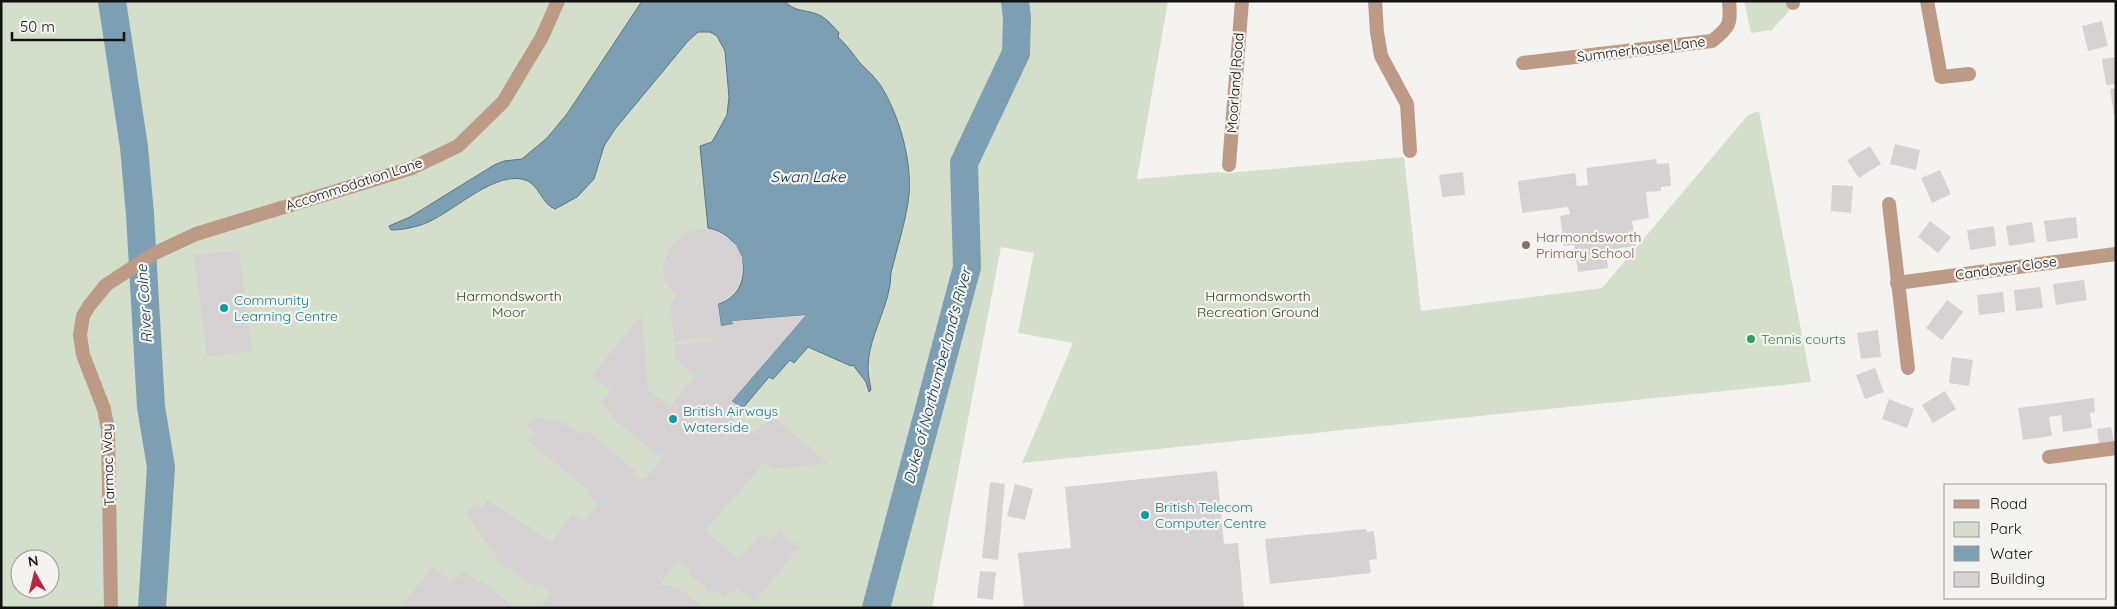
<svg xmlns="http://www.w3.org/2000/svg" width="2117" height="609" font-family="Quicksand,sans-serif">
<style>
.green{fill:#d3dfcb;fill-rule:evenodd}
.water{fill:#7c9fb4;stroke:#5c7583}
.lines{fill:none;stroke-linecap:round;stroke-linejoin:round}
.river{stroke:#7c9fb4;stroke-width:28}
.building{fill:#d6d2d4}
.street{stroke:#bc9a86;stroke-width:14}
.education-dot{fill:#8d6e63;stroke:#f5f3ef;stroke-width:2}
.culture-dot{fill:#0f9aa8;stroke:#f5f3ef;stroke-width:2}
.leisure-dot{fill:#2e9e5b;stroke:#f5f3ef;stroke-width:2}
.labels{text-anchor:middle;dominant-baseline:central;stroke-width:4.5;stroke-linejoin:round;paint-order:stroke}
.street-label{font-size:14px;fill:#121211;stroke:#f5f3ef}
.education-label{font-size:14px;fill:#785e54;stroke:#f5f3ef;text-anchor:start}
.park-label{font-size:14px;fill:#314b1b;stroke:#f5f3ef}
.culture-label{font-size:14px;fill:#0d838f;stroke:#f5f3ef;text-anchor:start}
.leisure-label{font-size:14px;fill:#27864d;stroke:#f5f3ef;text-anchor:start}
.water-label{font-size:15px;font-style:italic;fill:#003249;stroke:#f5f3ef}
</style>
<rect width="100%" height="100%" fill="#f5f3ef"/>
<g class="green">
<path d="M1 1H1015L1017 18 1016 53 964 163 967 267 876 608H1ZM20 559H50V589H20Z"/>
<path d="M1022 1H1168L1137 179 1218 172 1228 173 1404 157 1421 311 1602 288 1748 115 1759 111 1811 382 1022 463 1073 343 1018 333 1034 253 1001 247 932 608H881L971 268 972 165 1024 56 1025 29Z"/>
<path d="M1744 1H1789V11L1772 30 1751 33Z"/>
</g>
<path class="water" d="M642 1H785C794 13 809 9 821 16 828 20 834 27 839 33L838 37C847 45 852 53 860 63 867 70 875 77 881 86 899 115 912 160 909 195 906 221 897 248 891 273 891 305 868 336 868 367 868 375 870 383 871 390L869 392 866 382 853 365 851 366 808 347 794 363 790 360 773 379 769 377 742 409 732 401 806 315 733 321V324L721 326 718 304C756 293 750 236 708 228L700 146 712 142 727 115 729 97 725 51 717 36 710 32H698L688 41 615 129 604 146 594 179 577 197 555 209C541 204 539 182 522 179 490 173 451 215 421 225 411 228 401 230 391 230L389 226 410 217 494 165 504 161 522 159 547 138 567 114Z"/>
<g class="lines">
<g class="river">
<path d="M112 1 134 147 140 214 151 407 161 467 152 608"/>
<path d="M876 608 967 267 964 163 1016 53 1017 18 1015 1"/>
</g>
</g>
<g class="building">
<path d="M2102 21 2108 46 2088 51 2082 26Z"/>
<path d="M2116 57V84L2106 85 2102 59Z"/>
<path d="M2116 88V115H2114L2110 89Z"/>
<path d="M1895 144 1920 150 1916 170 1890 164Z"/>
<path d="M1870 146 1881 164 1859 178 1847 160Z"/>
<path d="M1656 159 1657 164 1669 163 1671 186 1661 187V191L1646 192 1649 218 1632 221 1636 246 1606 250 1608 268 1578 272 1574 245 1564 246 1560 216 1570 214 1569 209 1567 207 1522 213 1518 181 1575 173 1577 186 1588 185 1586 168Z"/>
<path d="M1940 170 1951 194 1932 203 1921 178Z"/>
<path d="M1463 172 1465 195 1442 197 1439 175Z"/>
<path d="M1832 185 1853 186 1851 213 1831 211Z"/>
<path d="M2076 217 2078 238 2047 242 2044 221Z"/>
<path d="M1930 221 1951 237 1938 253 1918 237Z"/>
<path d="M2032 222 2035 242 2009 246 2006 226Z"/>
<path d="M1994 226 1996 246 1970 250 1967 230Z"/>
<path d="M696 229H711L723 234 736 245 742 257 743 269 737 288 727 299 718 304 721 326 733 324 732 321 806 315 732 401 742 409 732 421 740 428 743 424 753 434 772 416 828 463 773 469 765 462 705 531 739 559 761 534 771 541 779 531 792 543 794 541 800 546 755 602 737 588 734 593 731 591 724 598 712 589 710 592 690 575 692 573 678 560 659 586 668 585 680 589 705 608H540L552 593 538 584 537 588 495 559 498 555 485 543 467 513 474 503 481 508 487 500 552 542 572 514 586 521 598 503 588 495 590 492 527 440 534 433 526 426 534 417 561 422 585 434 588 431 636 471 634 474 643 481 664 456 658 452 656 454 611 417 613 414 600 404 611 391 592 375 642 314 648 389 670 407 695 376 676 360 674 345 713 341 712 337 674 341 670 305 677 297 666 283 663 269 665 259 671 245 683 234Z"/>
<path d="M239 250 252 351 207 357 194 255Z"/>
<path d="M2084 280 2087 300 2056 305 2053 284Z"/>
<path d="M2040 287 2043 308 2016 311 2014 290Z"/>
<path d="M2003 292 2005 312 1979 315 1977 295Z"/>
<path d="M1947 300 1963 312 1942 340 1926 328Z"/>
<path d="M1878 330 1881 357 1861 359 1857 333Z"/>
<path d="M1952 357 1973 360 1969 386 1949 383Z"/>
<path d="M1875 368 1884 392 1865 399 1856 375Z"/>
<path d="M1945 391 1956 409 1933 423 1922 405Z"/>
<path d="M2094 398 2095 412 2090 413 2092 428 2063 432 2061 415 2049 417 2052 436 2023 440 2018 408Z"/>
<path d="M1889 399 1914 409 1907 428 1882 419Z"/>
<path d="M2111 427 2114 442 2099 444 2097 429Z"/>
<path d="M1217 471 1224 544 1238 543 1244 608H1024L1018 553 1071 548 1065 487Z"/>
<path d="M990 482 1005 484 998 560 982 558Z"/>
<path d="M1015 484 1033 489 1025 520 1007 516Z"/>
<path d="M1366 529 1367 532 1374 531 1377 559 1369 560 1371 573 1270 584 1265 539Z"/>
<path d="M433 567 451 581 454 577 457 578 463 570 479 582 481 580 514 608H399Z"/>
<path d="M980 571 996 572 993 600 977 598Z"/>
</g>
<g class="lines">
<g class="street">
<path d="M1375 1 1377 32 1381 56 1407 104 1410 151"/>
<path d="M1927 1 1941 77 1969 74"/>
<path d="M1793 3V1"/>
<path d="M1523 63 1712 41C1730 27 1731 24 1729 1"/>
<path d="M1229 165 1242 1"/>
<path d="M1889 204 1908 368"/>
<path d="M1897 283 2116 254"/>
<path d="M2049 457 2116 448"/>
<path d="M111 608 108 430 104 409 83 355 80 335 83 316 89 306 106 285 155 253 196 234 412 168 458 146 503 102 542 37 558 1"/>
</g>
</g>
<circle class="education-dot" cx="1526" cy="245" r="5"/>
<g class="culture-dot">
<circle cx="224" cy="308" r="5"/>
<circle cx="673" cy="419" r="5"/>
<circle cx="1145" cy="515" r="5"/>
</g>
<circle class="leisure-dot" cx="1751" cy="339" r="5"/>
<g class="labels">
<g class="street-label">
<text transform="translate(1641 49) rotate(-7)">Summerhouse Lane</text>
<text transform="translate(1235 83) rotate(-86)">Moorland Road</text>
<text transform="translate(354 184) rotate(-18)">Accommodation Lane</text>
<text transform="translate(2006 268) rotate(-8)">Candover Close</text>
<text transform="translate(108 465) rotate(-92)">Tarmac Way</text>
</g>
<g class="education-label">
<text x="1536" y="237">Harmondsworth<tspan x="1536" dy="16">Primary School</tspan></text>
</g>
<g class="park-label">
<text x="509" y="296">Harmondsworth<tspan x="509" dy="16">Moor</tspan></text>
<text x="1258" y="296">Harmondsworth<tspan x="1258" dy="16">Recreation Ground</tspan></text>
</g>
<g class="culture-label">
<text x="234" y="300">Community<tspan x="234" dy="16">Learning Centre</tspan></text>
<text x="683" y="411">British Airways<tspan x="683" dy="16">Waterside</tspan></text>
<text x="1155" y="507">British Telecom<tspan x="1155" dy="16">Computer Centre</tspan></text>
</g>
<g class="leisure-label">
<text x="1761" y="339">Tennis courts</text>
</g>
<g class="water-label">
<text x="808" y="176">Swan Lake</text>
<text transform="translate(144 304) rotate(-94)">River Colne</text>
<text transform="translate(937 376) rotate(-75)">Duke of Northumberland's River</text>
</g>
</g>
<rect width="2117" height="609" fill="none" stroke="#121211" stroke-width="5"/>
<rect x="1944" y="484" width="162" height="115" fill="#f5f3ef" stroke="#9a9996"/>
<rect x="1954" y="500" width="25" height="8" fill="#bc9a86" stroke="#9a9996"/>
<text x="1990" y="509" font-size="15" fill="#121211">Road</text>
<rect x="1954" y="522" width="25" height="15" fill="#d3dfcb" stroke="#9a9996"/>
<text x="1990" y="534" font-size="15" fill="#121211">Park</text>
<rect x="1954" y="546" width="25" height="15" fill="#7c9fb4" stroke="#9a9996"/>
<text x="1990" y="559" font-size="15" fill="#121211">Water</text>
<rect x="1954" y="572" width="25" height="15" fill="#d6d2d4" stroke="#9a9996"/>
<text x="1990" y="584" font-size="15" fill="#121211">Building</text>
<g transform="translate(35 574) rotate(352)"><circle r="24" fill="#f5f3ef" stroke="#9a9996"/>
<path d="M0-4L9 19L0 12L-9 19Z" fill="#b72644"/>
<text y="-8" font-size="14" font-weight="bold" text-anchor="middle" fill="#121211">N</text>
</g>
<path d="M12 32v8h112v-8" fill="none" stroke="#121211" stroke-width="2.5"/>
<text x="20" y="32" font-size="15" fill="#121211" stroke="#f5f3ef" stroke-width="4" paint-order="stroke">50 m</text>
</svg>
